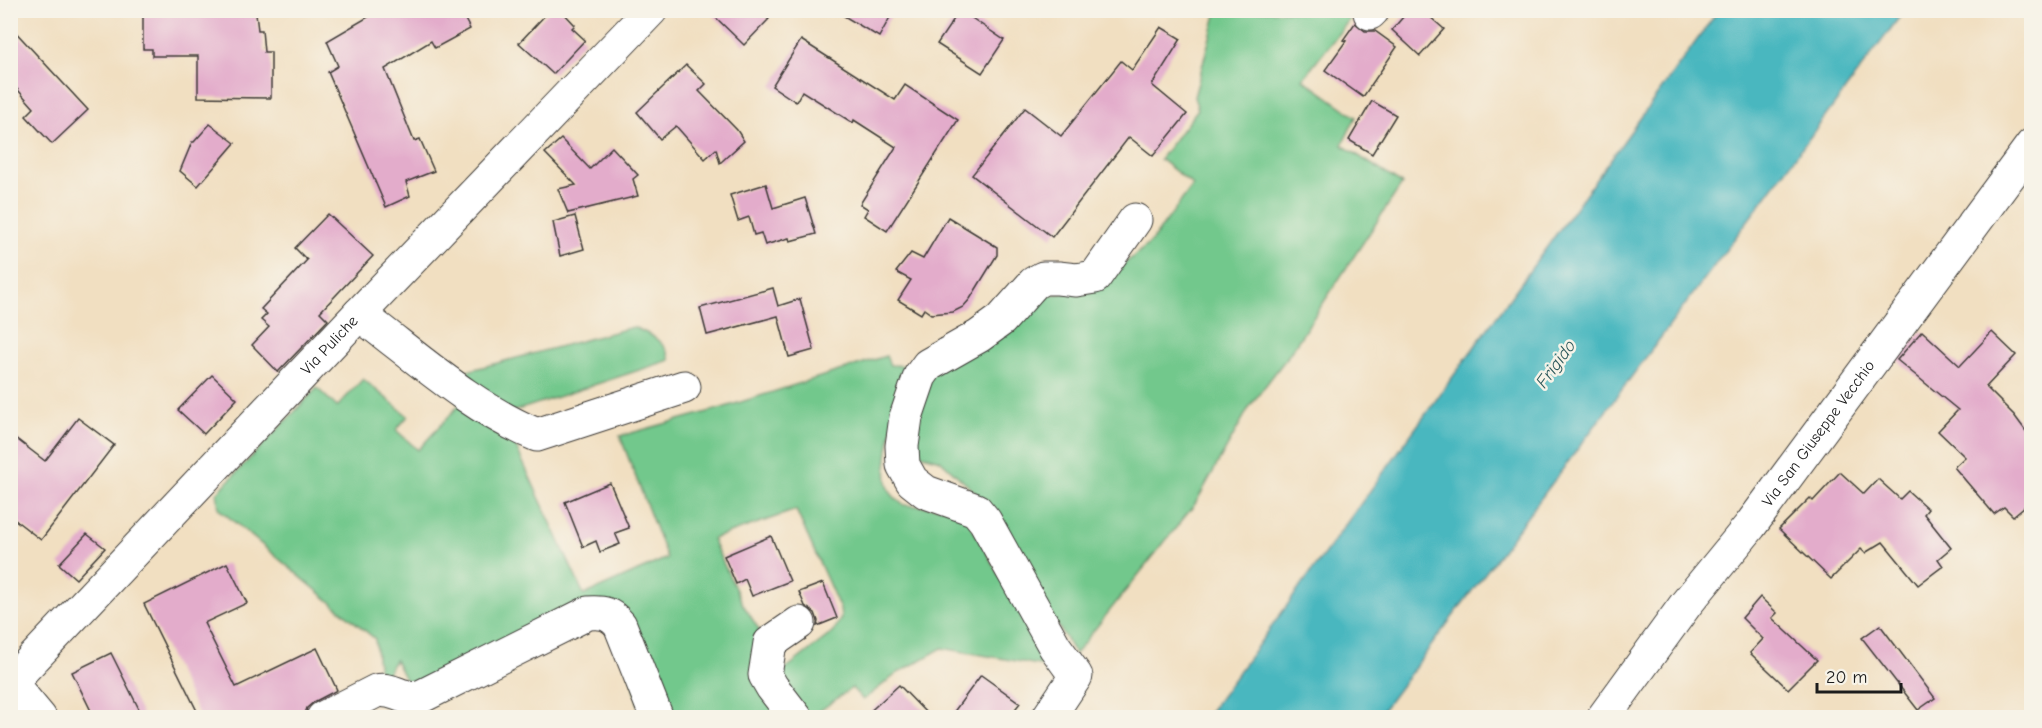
<svg xmlns="http://www.w3.org/2000/svg" width="2042" height="728" font-family="'Comic Neue',sans-serif">
<style>
.green{fill:#72c88c;stroke:#477254;stroke-width:1.5}
.water{fill:#48b7bf;stroke:#326a6e;stroke-width:1.5}
.building{fill:#e3accb}
.lines{fill:none;stroke-linecap:round;stroke-linejoin:round}
.minor-casing{stroke:#3c3935;stroke-width:35}
.minor{stroke:#fff;stroke-width:33}
.labels{text-anchor:middle;dominant-baseline:central;stroke-width:5;stroke-linejoin:round;paint-order:stroke}
.street-label{font-size:16px;fill:#1c1c1c;stroke:#f7f3e8}
.water-label{font-size:18px;font-style:italic;fill:#2e5a5d;stroke:#f7f3e8}
</style>
<rect width="100%" height="100%" fill="#f7f3e8"/>
<filter id="ink" filterUnits="userSpaceOnUse"><feTurbulence type="fractalNoise" baseFrequency=".0167" numOctaves="2"/><feDisplacementMap in="SourceGraphic" scale="12" xChannelSelector="R" yChannelSelector="G"/><feConvolveMatrix kernelMatrix="1 2 1 2 8 2 1 2 1" color-interpolation-filters="sRGB"/></filter>
<filter id="wash" filterUnits="userSpaceOnUse"><feTurbulence type="fractalNoise" baseFrequency=".008" numOctaves="4" result="noise"/><feDisplacementMap in="SourceGraphic" scale="24" xChannelSelector="R" yChannelSelector="G"/><feGaussianBlur stdDeviation="1.35" result="paint"/><feColorMatrix in="noise" values="0 0 0 0 0 0 0 0 0 0 0 0 0 0 0 0 0 1.4 0 .05"/><feComposite in="paint" operator="in"/></filter>
<g filter="url(#wash)">
<rect width="100%" height="100%" fill="#f1dfc1"/>
<g class="green">
<path d="M1217 11H1356L1303 79 1356 117 1342 145 1402 184 1288 356 1250 406 1195 504 1075 654 979 496 940 460 914 452 926 379 1023 306 1049 295 1083 291 1098 285 1150 243 1193 185 1160 159 1198 109 1194 97Z"/>
<path d="M633 327C650 334 666 341 670 360L512 412 456 374Z"/>
<path d="M886 356 890 365 909 366C902 394 877 465 890 491 892 496 899 501 903 505L962 509 1050 667 942 648 898 673 863 700 852 688 811 717 775 677 833 632 841 618 840 609 796 510 712 539 742 603 760 631 787 717H641L618 612 410 689 395 660 380 685 375 639 219 509 217 493 317 388 337 407 363 379 408 416 396 430 418 450 461 403 510 434 584 595 667 558 620 436 722 408Z"/>
</g>
<path class="water" d="M1718 11H1904L1378 717H1206Z"/>
<g id="blocks">
<g class="building">
<path d="M380 10H460L470 29 435 48 431 41 385 69 414 141 420 139 434 171 406 182 410 196 386 207 328 72 338 66 327 41Z"/>
<path d="M550 10H561L575 25 572 28 585 40 553 74 519 43Z"/>
<path d="M708 10H755L769 19 744 45Z"/>
<path d="M834 10H894L879 37Z"/>
<path d="M960 10 1004 40 982 73 937 44Z"/>
<path d="M1409 10H1422L1444 29 1420 56 1392 30Z"/>
<path d="M256 14 258 30H262L264 52H271V98L198 97V56H152V49H143V15Z"/>
<path d="M1355 23 1365 31H1375L1397 47 1363 97 1325 70 1346 41 1343 40Z"/>
<path d="M10 26 88 110 52 144 26 116 34 108 10 81Z"/>
<path d="M1161 27 1181 39 1152 85 1187 114 1153 156 1129 137 1052 237 972 175 1025 108 1061 136 1121 61 1132 70Z"/>
<path d="M801 40 895 100 905 85 958 120 887 231 864 216 868 209 860 204 896 147 854 120 853 123 802 91 796 102 772 86Z"/>
<path d="M686 65 706 84 699 91 737 130 744 141 720 163 716 149 705 159 676 126 660 139 637 112Z"/>
<path d="M1372 101 1396 115 1372 154 1349 140Z"/>
<path d="M210 124 235 143 198 186 180 171 192 142H194Z"/>
<path d="M561 139 590 169 612 147 638 175 633 179 638 196 568 213 558 189 576 185 545 153Z"/>
<path d="M766 184 773 208 805 198 816 234 790 241 789 238 765 245 761 233 754 235 749 217 738 221 730 195Z"/>
<path d="M328 214 373 256 320 312 328 320 278 372 252 345 269 327 261 320 267 314 261 309 307 260 295 248Z"/>
<path d="M575 216 584 249 560 256 553 222Z"/>
<path d="M948 217 997 247V255L970 299 963 307 953 312 931 314 924 309 921 314 898 300 911 280 896 272 911 253 923 259Z"/>
<path d="M773 288 778 306 800 299 814 350 789 357 778 316 707 335 700 308Z"/>
<path d="M1922 331 1960 366 1992 332 2016 355 1986 387 2014 415 2031 438V501L2013 516 2004 507 1994 514 1954 467 1965 457 1938 431 1958 410 1897 360Z"/>
<path d="M212 375 237 399 204 434 178 410Z"/>
<path d="M78 418 114 445 41 540 10 516V434L45 461Z"/>
<path d="M1840 472 1864 494 1878 479 1900 499 1908 491 1928 509 1924 514 1951 548 1938 559 1943 566 1918 585 1883 542 1865 553 1861 549 1831 579 1779 529 1810 498 1813 501Z"/>
<path d="M610 483 629 528 615 533 620 544 600 552 596 541 583 547 565 502Z"/>
<path d="M87 534 105 548 76 579 59 564Z"/>
<path d="M771 536 790 581 752 596 745 579 736 584 724 556Z"/>
<path d="M227 563 247 603 204 623 236 687 317 648 337 690 314 702 307 708 304 717H200L144 604Z"/>
<path d="M823 583 837 618 817 626 818 621 815 613 805 606 799 592Z"/>
<path d="M1760 597 1777 613 1772 618 1817 660 1788 689 1750 653 1763 639 1742 618Z"/>
<path d="M1880 625 1935 698 1918 710 1862 638Z"/>
<path d="M111 653 143 717H94L72 672Z"/>
<path d="M981 675 1020 703 1009 717H950Z"/>
<path d="M899 685 930 717H864Z"/>
</g>
</g>
</g>
<g filter="url(#ink)">
<use href="#blocks" fill-opacity="0" stroke="#3c3935" stroke-width="1.5"/>
<g class="lines">
<g class="minor-casing">
<g id="minor">
<path d="M1370 13 1373 10"/>
<path d="M359 314C414 355 473 409 537 435L684 387"/>
<path d="M10 682 40 718"/>
<path id="s1" d="M10 683 359 314 651 10"/>
<path d="M323 718 376 691C395 687 402 702 422 696L588 613C603 612 610 613 620 625L657 718"/>
<path d="M796 718 772 687 765 675 770 643 799 623"/>
<path d="M1048 718 1076 676 1055 647 985 521 976 510 926 492 912 481 903 465 902 446 906 417 920 376 928 365 979 336 1001 320 1034 283 1043 278H1058L1076 280 1095 277 1135 220"/>
<path id="s2" d="M1603 718 1686 604 1750 526 2032 145"/>
</g>
</g>
<use href="#minor" class="minor"/>
</g>
</g>
<g class="labels">
<g class="street-label">
<text stroke="none"><textPath href="#s1" startOffset="465">Via Puliche</textPath></text>
<text stroke="none"><textPath href="#s2" startOffset="357">Via San Giuseppe Vecchio</textPath></text>
</g>
<g class="water-label">
<text transform="translate(1556 364) rotate(-54)">Frigido</text>
</g>
</g>
<rect width="2042" height="728" fill="none" stroke="#f7f3e8" stroke-width="36"/>
<path d="M1817 683v9h84v-9" fill="none" stroke="#1c1c1c" stroke-width="3"/>
<text x="1826" y="683" font-size="18" fill="#1c1c1c" stroke="#f7f3e8" stroke-width="4.5" paint-order="stroke">20 m</text>
</svg>
